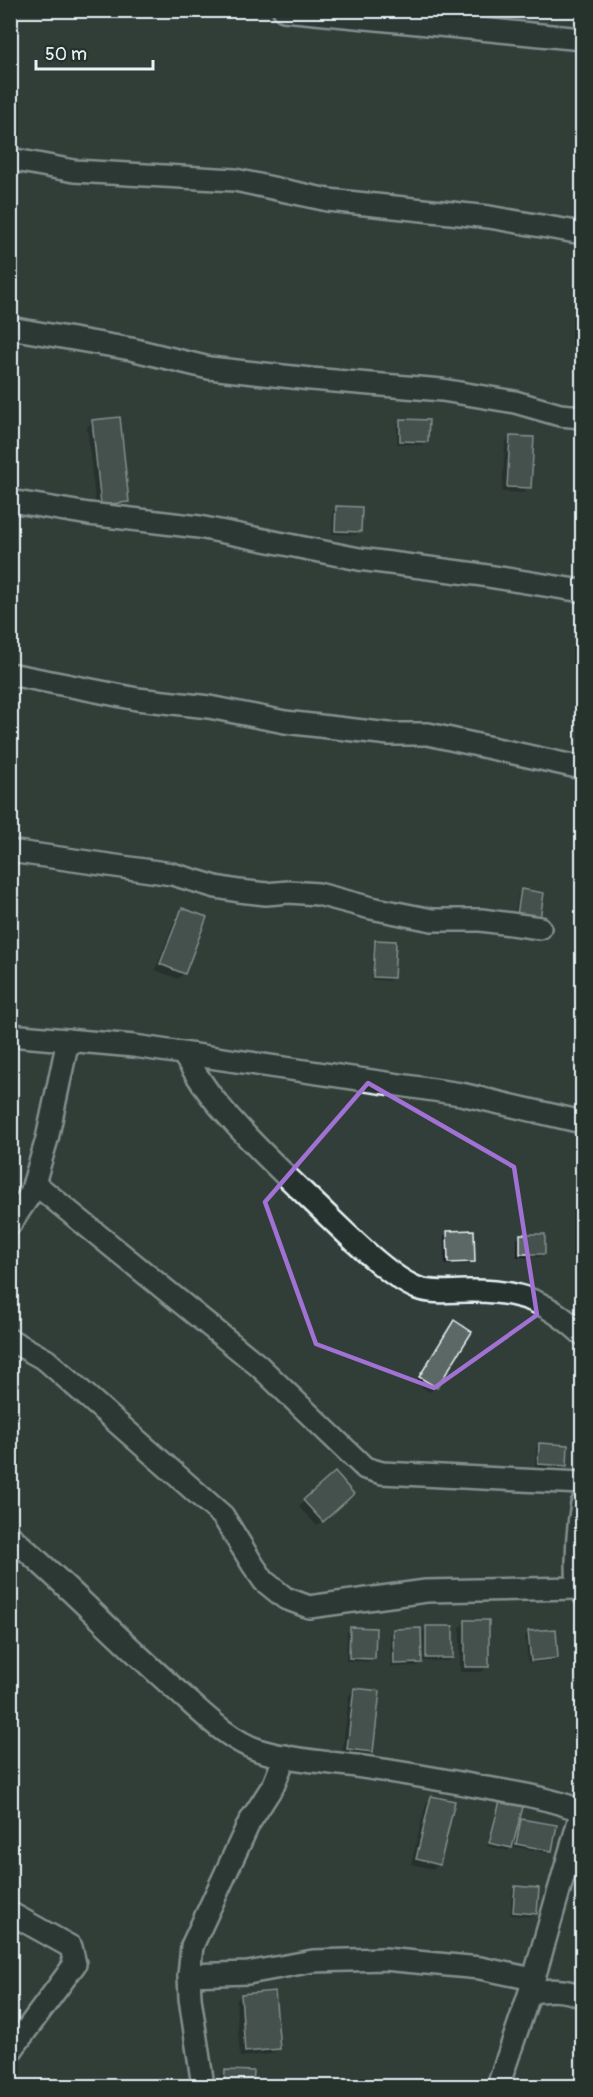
<svg xmlns="http://www.w3.org/2000/svg" width="593" height="2097" font-family="Pangolin,sans-serif">
<style>
.shadow{fill:#0007}
.building{fill:#5c6865;stroke:#e8f1f8;stroke-width:1.5}
.lines{fill:none;stroke-linecap:round;stroke-linejoin:round}
.minor-casing{stroke:#e8f1f8;stroke-width:26}
.minor{stroke:#26332d;stroke-width:21}
.marked{fill:none;stroke:#a171d3;stroke-width:4.5;stroke-linejoin:round}
</style>
<rect width="100%" height="100%" fill="#323e39"/>
<filter id="ink" filterUnits="userSpaceOnUse"><feTurbulence type="fractalNoise" baseFrequency=".0167" numOctaves="2"/><feDisplacementMap in="SourceGraphic" scale="12" xChannelSelector="R" yChannelSelector="G"/><feConvolveMatrix kernelMatrix="1 2 1 2 8 2 1 2 1" color-interpolation-filters="sRGB"/></filter>
<g filter="url(#ink)">
<g class="shadow">
<path d="M401 420 427 441 423 445 397 444V424Z"/>
<path d="M93 421 128 502 122 507 96 510 87 427Z"/>
<path d="M510 437 529 487 524 493 502 492 505 443Z"/>
<path d="M337 508 360 532 356 535 332 534 333 511Z"/>
<path d="M522 891 535 922 514 919 518 894Z"/>
<path d="M183 910 184 973 178 979 155 970 177 915Z"/>
<path d="M376 942 392 977 389 981 371 980 373 945Z"/>
<path d="M448 1233 474 1261 470 1264 445 1265 444 1236Z"/>
<path d="M521 1236 544 1253 540 1257H517V1239Z"/>
<path d="M455 1322 436 1387 430 1392 415 1383 449 1328Z"/>
<path d="M540 1445 566 1465 562 1469 535 1467 536 1448Z"/>
<path d="M347 1499 317 1526 299 1507 304 1501Z"/>
<path d="M465 1622 487 1667 482 1672H460V1627Z"/>
<path d="M351 1628 373 1658 370 1662 346 1661 347 1632Z"/>
<path d="M427 1628 452 1657 448 1661H423V1631Z"/>
<path d="M394 1631 420 1662 417 1666 391 1667 390 1634Z"/>
<path d="M529 1632 556 1658 553 1661 528 1663 525 1636Z"/>
<path d="M355 1690 372 1752 366 1757 342 1755 349 1695Z"/>
<path d="M432 1797 439 1864 433 1869 411 1864 426 1803Z"/>
<path d="M500 1803 517 1825 522 1820 550 1850 547 1853 511 1846 508 1851 487 1846 497 1806Z"/>
<path d="M515 1888 535 1913 532 1917 510 1915 512 1891Z"/>
<path d="M242 1995 278 2049 272 2054 240 2057 236 2001Z"/>
<path d="M225 2071 252 2072V2086H220V2077Z"/>
</g>
<g class="building">
<path d="M120 417 129 502 101 505 92 420Z"/>
<path d="M400 419 429 420 428 442 400 441Z"/>
<path d="M510 436 534 437 531 488 507 487Z"/>
<path d="M336 506 362 507 361 532 335 531Z"/>
<path d="M521 889 544 893 540 919 517 915Z"/>
<path d="M182 908 207 917 185 974 160 964Z"/>
<path d="M375 940 396 941 394 978 373 977Z"/>
<path d="M474 1230 475 1262 448 1263 447 1231Z"/>
<rect x="520" y="1234" width="25" height="20"/>
<path d="M454 1320 472 1332 437 1388 419 1377Z"/>
<path d="M539 1443 568 1445 567 1466 538 1464Z"/>
<path d="M335 1472 354 1494 323 1522 303 1500Z"/>
<rect x="465" y="1620" width="24" height="47"/>
<rect x="426" y="1626" width="27" height="32"/>
<path d="M350 1627 376 1628 375 1659 349 1658Z"/>
<path d="M421 1628 422 1663 394 1664 393 1629Z"/>
<path d="M556 1629 558 1658 531 1661 528 1631Z"/>
<path d="M354 1688 380 1691 373 1752 347 1749Z"/>
<path d="M431 1796 455 1801 440 1865 416 1859Z"/>
<path d="M500 1801 523 1807 512 1848 489 1843Z"/>
<path d="M521 1819 557 1825 552 1851 516 1844Z"/>
<path d="M515 1886 539 1888 537 1914 513 1912Z"/>
<path d="M275 1991 280 2049 245 2052 241 1994Z"/>
<path d="M225 2070 254 2071 253 2086H224Z"/>
<path d="M454 2080 478 2084V2086H452Z"/>
</g>
<g class="lines">
<g class="minor-casing">
<g id="minor">
<path d="M284 10 582 39"/>
<path d="M10 159 74 171 235 180 328 200 489 217 582 233"/>
<path d="M10 328 131 349 209 368 311 379 442 390 515 402 560 415 582 417"/>
<path d="M10 501 89 514 199 527 359 559 475 574 582 591"/>
<path d="M10 674 137 699 209 707 285 722 389 734H428L582 768"/>
<path d="M10 851 172 874 216 887 239 891 266 894 289 892 318 894 371 908 432 920H481L540 928"/>
<path d="M10 1035 134 1046 461 1094 582 1122"/>
<path d="M183 1054C194 1070 204 1088 217 1103 252 1145 293 1182 332 1220 354 1241 390 1277 417 1288 433 1294 451 1291 467 1291 518 1290 545 1300 582 1334"/>
<path d="M34 1183 259 1366 365 1468 382 1473 582 1483"/>
<path d="M10 1224 31 1193 47 1139 68 1040"/>
<path d="M10 1340 46 1360 223 1516 253 1565 264 1581 285 1598 309 1607 426 1591 578 1588"/>
<path d="M582 1504C577 1532 576 1560 578 1588L582 1593"/>
<path d="M10 1536C70 1587 124 1645 184 1697 206 1717 232 1742 261 1751 291 1760 325 1762 356 1766 398 1772 439 1779 481 1787 516 1793 550 1798 582 1811"/>
<path d="M10 1913 71 1947 75 1964 10 2052"/>
<path d="M189 1975 248 1973 313 1961 384 1959 480 1968 533 1979"/>
<path d="M530 1992C548 1990 565 1988 582 1997"/>
<path d="M203 2086 190 1998 189 1975 192 1946 249 1823 274 1784 285 1756"/>
<path d="M498 2086 530 1992 582 1810"/>
</g>
</g>
<use href="#minor" class="minor"/>
</g>
</g>
<path d="M0 0H593V2097H0ZM368 1083 514 1167 537 1315 434 1388 316 1344 265 1202Z" fill="#323e39" fill-opacity=".55" fill-rule="evenodd"/>
<path class="marked" d="M368 1083 514 1167 537 1315 434 1388 316 1344 265 1202Z"/>
<rect width="593" height="2097" fill="none" stroke="#26332d" stroke-width="36"/>
<rect x="18" y="18" width="557" height="2061" fill="none" stroke="#e8f1f8" stroke-width="2" filter="url(#ink)"/>
<path d="M36 60v9h117v-9" fill="none" stroke="#e8f1f8" stroke-width="3"/>
<text x="45" y="60" font-size="18" fill="#e8f1f8" stroke="#26332d" stroke-width="4.5" paint-order="stroke">50 m</text>
</svg>
